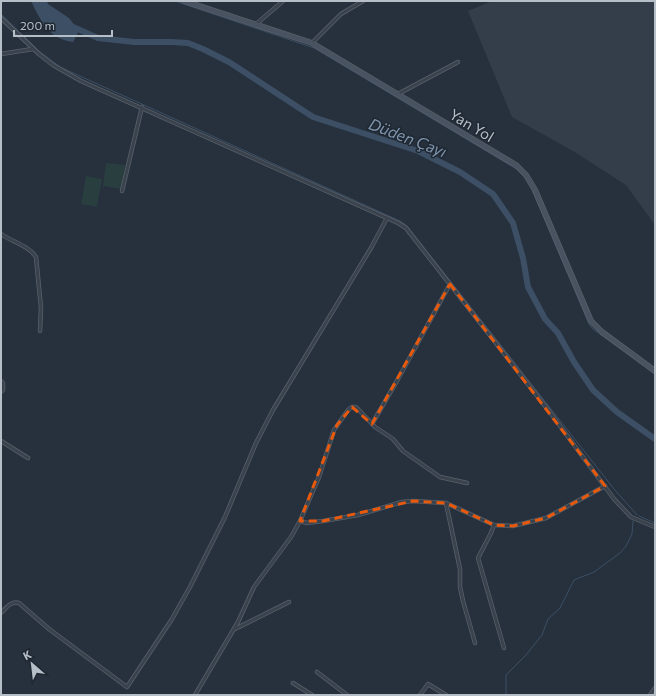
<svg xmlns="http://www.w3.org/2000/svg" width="656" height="696" font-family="Commissioner,sans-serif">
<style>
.airport{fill:#343e4a}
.green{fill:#293e3f}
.water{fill:#3d4f65}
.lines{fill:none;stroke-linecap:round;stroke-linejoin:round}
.stream{stroke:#3d4f65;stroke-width:1}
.river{stroke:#3d4f65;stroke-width:6}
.street-casing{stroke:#58616b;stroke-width:4.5}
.secondary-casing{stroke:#58616b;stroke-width:6}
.street{stroke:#3a434d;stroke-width:3}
.secondary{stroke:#485260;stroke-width:4.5}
.marked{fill:none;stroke:#e8590c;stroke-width:3;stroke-dasharray:8 5;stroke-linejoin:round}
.labels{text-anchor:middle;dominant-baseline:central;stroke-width:3;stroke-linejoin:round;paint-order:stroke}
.street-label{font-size:15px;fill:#b6bec8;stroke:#1f2832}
.water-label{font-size:16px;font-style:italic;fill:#7f95ae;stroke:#1f2832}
</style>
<rect width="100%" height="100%" fill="#26313d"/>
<path class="airport" d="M492 1H655V225L626 185 573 151 512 117 468 11Z"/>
<g class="green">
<path d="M106 163 125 165 121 189 103 186Z"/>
<path d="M86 176 102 179 97 207 81 204Z"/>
</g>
<path class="water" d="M31 1H47L48 4 69 18 79 31 73 42C49 39 41 21 31 1Z"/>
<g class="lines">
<g class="stream">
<path d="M175 1 314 48 518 170"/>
<path d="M1 14 39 51 60 67 400 221 407 226 614 489 637 515"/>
<path d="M522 174 526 179"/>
<path d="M530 185 589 324 593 329 627 353"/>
<path d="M639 516 655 523"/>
<path d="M506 695V675L526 655 542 635 548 619 560 608 574 580 594 572 620 553 626 546 632 534 633 521"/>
</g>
<path class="river" d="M71 26 98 38 134 42H172L188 43 203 49 229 62 313 117 418 151 460 172 493 194 513 223 523 258 528 287 545 319 558 333 574 362 593 390 617 412 655 439"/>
<g class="street-casing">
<g id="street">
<path d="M1 18 39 54 53 65 81 81 398 223 406 228 549 411 614 499 631 517 655 527"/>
<path d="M255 25 283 1"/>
<path d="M312 43 341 14 363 1"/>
<path d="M1 54 33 49"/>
<path d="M398 94 458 62"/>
<path d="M122 191 142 107"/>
<path d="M1 234C12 242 28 245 36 257L41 308 40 331"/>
<path d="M1 381 3 383V390L1 392"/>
<path d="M372 424 398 379 450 284"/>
<path d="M1 441 28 458"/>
<path d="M446 503 460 569V587L463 601 475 643"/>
<path d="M300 521 307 523 323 521 358 515 402 502 413 501 446 503 494 525 513 526 546 518 605 486"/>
<path d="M494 525 491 533 478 558 504 648"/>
<path d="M1 613C7 607 11 601 19 603L49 629 127 687 172 619 191 585 225 517 256 443 273 410 371 248 387 218"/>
<path d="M235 629 289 602"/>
<path d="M317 672 347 695"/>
<path d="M293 683 312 695"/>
<path d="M195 695 238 622 254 587 291 537 300 521 319 477 334 430 348 410 352 407H356L375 427 393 439 403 451 440 477 467 483"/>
<path d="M420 695 428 684 446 695"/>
<path d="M650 695 655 688"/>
</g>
</g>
<g class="secondary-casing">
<path id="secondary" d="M184 1 312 43 516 165 526 175 535 190 591 321 602 332 655 371"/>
</g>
<use href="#street" class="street"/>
<use href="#secondary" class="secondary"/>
</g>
<path class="marked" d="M450 284 605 486 546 518 513 526 494 525 446 503 413 501 323 521H300L337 425 352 407 372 424Z"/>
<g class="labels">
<g class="street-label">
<text transform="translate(472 125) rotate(31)">Yan Yol</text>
</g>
<g class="water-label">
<text transform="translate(408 137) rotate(21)">Düden Çayı</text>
</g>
</g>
<rect width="656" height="696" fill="none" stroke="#b6bec8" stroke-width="4"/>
<g transform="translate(32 664) rotate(332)" stroke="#1f2832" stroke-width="3" paint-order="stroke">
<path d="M0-3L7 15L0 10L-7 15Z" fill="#b6bec8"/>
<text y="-6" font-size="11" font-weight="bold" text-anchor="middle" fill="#b6bec8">K</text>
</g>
<path d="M14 30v6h98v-6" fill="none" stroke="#b6bec8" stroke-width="2"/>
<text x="20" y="30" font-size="12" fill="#b6bec8" stroke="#1f2832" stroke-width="3" paint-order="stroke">200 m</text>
</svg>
